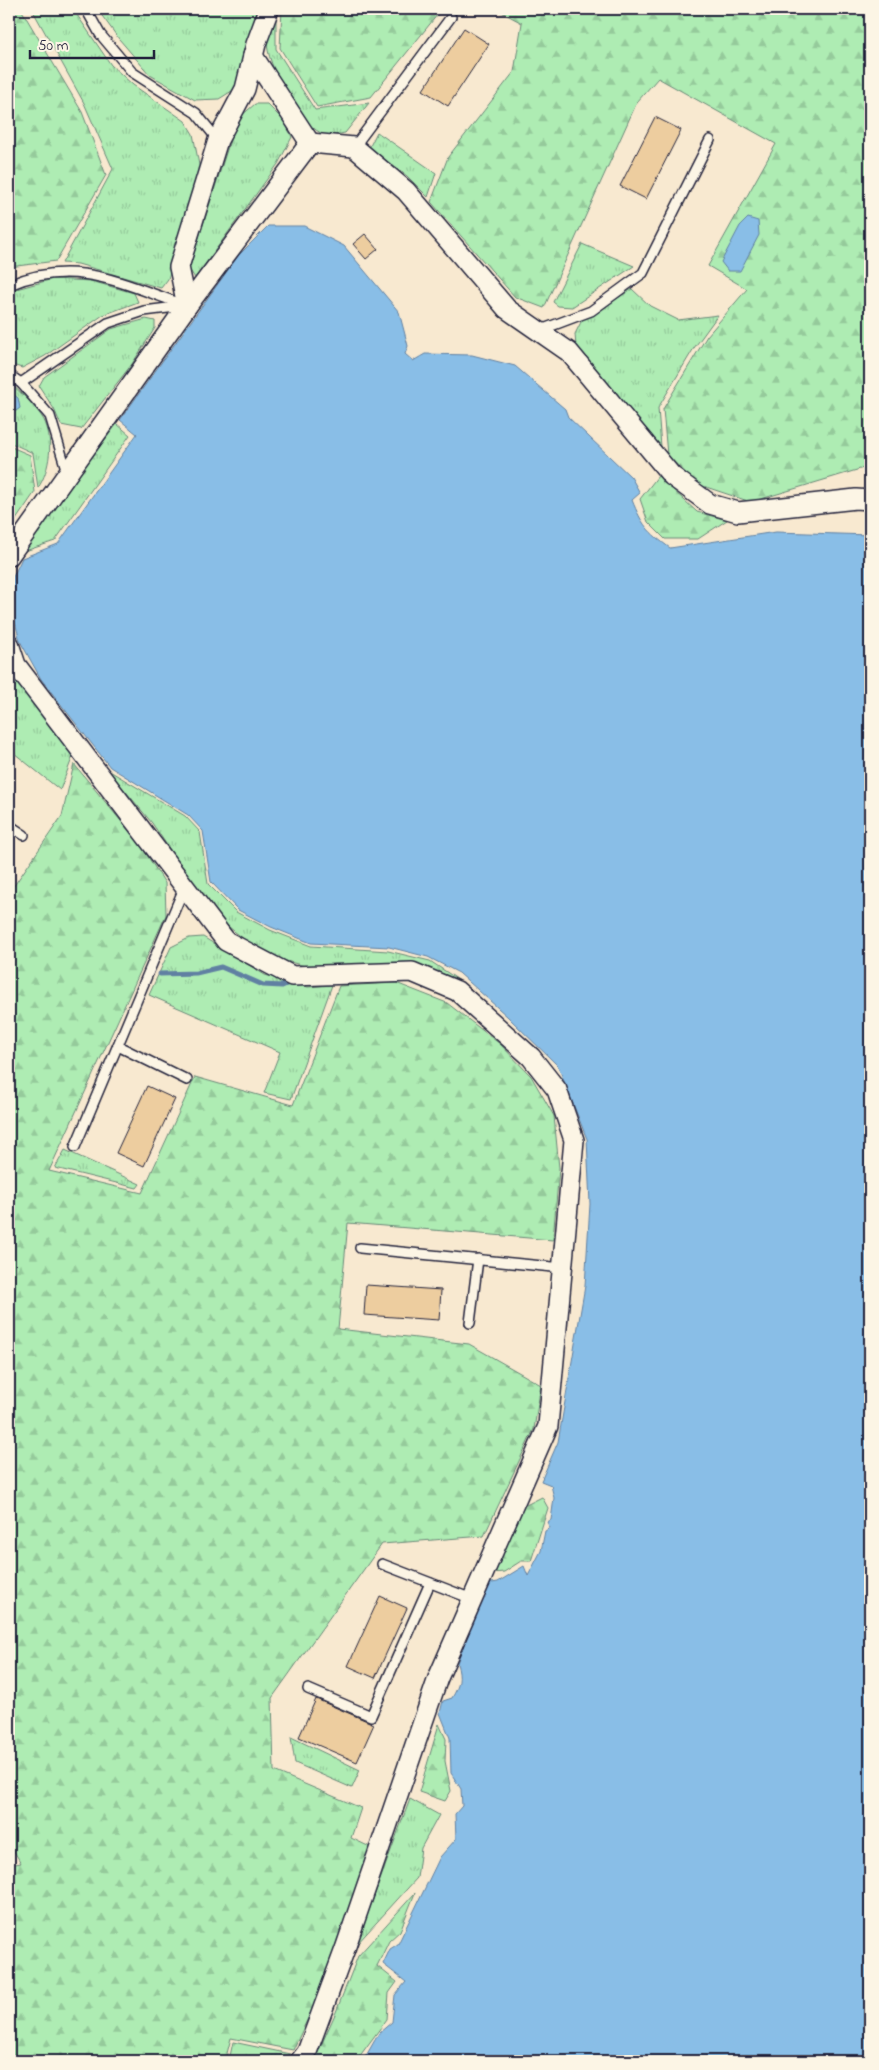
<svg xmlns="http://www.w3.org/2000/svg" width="879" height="2070" font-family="'Indie Flower',sans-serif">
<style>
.grass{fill:url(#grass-tufts);stroke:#688777}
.forest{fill:url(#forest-firs);stroke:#688777}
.water{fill:#89bee7;stroke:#6080a2}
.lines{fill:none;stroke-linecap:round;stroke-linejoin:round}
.stream{stroke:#6080a2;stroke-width:5}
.building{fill:#edcd9f;stroke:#22223b}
.lane-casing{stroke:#22223b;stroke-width:12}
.street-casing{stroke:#22223b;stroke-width:22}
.lane{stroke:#fcf5e5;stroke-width:9}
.street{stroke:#fcf5e5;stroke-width:19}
</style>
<defs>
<pattern id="grass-tufts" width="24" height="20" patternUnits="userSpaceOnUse" patternTransform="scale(1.25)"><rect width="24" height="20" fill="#aeecb3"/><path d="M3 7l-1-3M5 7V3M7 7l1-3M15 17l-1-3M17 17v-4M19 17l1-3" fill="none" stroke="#95ca9b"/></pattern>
<pattern id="forest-firs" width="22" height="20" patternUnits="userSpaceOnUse" patternTransform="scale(1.25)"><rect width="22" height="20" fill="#aeecb3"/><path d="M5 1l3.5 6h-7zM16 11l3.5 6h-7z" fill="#95ca9b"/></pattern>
</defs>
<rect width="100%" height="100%" fill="#f8e9d0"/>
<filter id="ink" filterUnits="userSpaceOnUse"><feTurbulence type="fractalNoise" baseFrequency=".02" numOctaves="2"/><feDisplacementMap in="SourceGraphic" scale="10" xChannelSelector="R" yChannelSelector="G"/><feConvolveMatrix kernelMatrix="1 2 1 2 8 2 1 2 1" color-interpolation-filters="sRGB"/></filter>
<g filter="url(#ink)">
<g class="grass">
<path d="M32 9H73L111 65 133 85 185 121 193 134 200 170 168 279 161 288 78 264 62 263 113 169 84 103Z"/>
<path d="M97 9H260L235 89 219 99 195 100 150 75 119 39Z"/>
<path d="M276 9V49L315 110 369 103 345 133C339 134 331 136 326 135 301 129 265 64 267 39 269 29 273 19 276 9Z"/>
<path d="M255 104H267L284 121 292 137 278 164 195 278 189 269 232 134 241 116Z"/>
<path d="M377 132 436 173 428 197 407 176 369 148Z"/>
<path d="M582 244 634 266 572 307 558 306 553 302Z"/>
<path d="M53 279 91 281 134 293 138 302 103 315 45 356 22 368 9 364V291Z"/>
<path d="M632 289 650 306 678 320 718 315 694 348 658 408 661 447 576 347 575 334 582 320Z"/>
<path d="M146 319 155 321V328L132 364 81 429 61 425 54 409 39 386 44 377 111 329Z"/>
<path d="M9 383C20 391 37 408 44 420 54 440 50 470 38 488L33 453 9 442Z"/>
<path d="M117 424 130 435 55 541 25 551 32 535Z"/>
<path d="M9 671 73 756 60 790 9 749Z"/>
<path d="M108 770 185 816 200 832 208 884 236 912 270 930 311 946 388 951 430 961 460 981 428 968 400 964 309 967 286 961 255 948 224 923 199 893 152 823Z"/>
<path d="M203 937 265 975 308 987 332 985 291 1099 264 1093 280 1052 149 995 171 947 189 938Z"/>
<path d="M65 1150 140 1184 137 1188 55 1168Z"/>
<path d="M291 1737 360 1770 352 1788 295 1763Z"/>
<path d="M410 1799 439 1815 421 1848 417 1878 356 1945Z"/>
<path d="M233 2042 290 2054 286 2061H229Z"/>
</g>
<g class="forest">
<path d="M9 9H21L82 112 106 175 56 261 9 267Z"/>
<path d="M282 9H442L371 97 317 107 280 48Z"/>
<path d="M496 9H870V466L751 502 697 484 667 455 663 409 707 336 747 289 708 266 776 144 658 78 637 102 544 308 515 297 431 202 448 157 514 72 522 23Z"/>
<path d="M9 446 30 455 35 492 9 530Z"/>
<path d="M658 476 697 512 727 520 698 539H665L648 522 640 499Z"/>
<path d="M74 764 139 843 165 883 166 915 49 1171 142 1193 195 1077 293 1105 339 986 396 983 447 1003 500 1044 531 1076 554 1116 559 1168 553 1240 348 1223 338 1329 469 1344 541 1385 534 1429 484 1536 382 1544 272 1698 274 1771 361 1808 351 1838 370 1847 317 1999 293 2050 231 2038 225 2061H9V1865L21 1863 9 1843V893L62 816Z"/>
<path d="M542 1497 548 1508 531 1561H521L504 1572 492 1573 524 1506Z"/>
<path d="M439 1724 446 1739 445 1761 451 1791 445 1801 419 1792Z"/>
<path d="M415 1893 400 1931 389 1941 377 1966 397 1982 389 1993 387 2019 356 2061H314L336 2012 358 1956Z"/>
</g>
<g class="water">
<path d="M748 218 758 221 759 235 740 271H728L721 262 740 226Z"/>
<path d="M268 226H304L344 246 399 312 408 346 405 354 413 361 425 354 472 355 515 366 565 409 568 417 631 477 640 493 632 500C642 525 648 532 670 548L776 532 870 535V2061H363L379 2033 392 2022 395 1995 406 1982 383 1964 390 1949 398 1944 440 1857 456 1839 455 1814 462 1806 461 1789 451 1773 450 1738 440 1713 443 1701 452 1698C460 1684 461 1679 457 1663L486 1584 498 1582 524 1566 528 1576 541 1551 545 1531 550 1528 547 1522 551 1520 554 1498 551 1485 541 1481 558 1442 585 1286 590 1204 587 1139 558 1066 508 1017 459 973 428 957 389 947 311 943 271 927 238 910 211 882 203 831 188 815 110 767 41 679 20 641 11 607 13 577 22 558 58 544 137 434 120 420 238 256Z"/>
<path d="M9 391 18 398 20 408 16 411 9 408Z"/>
</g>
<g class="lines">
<path class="stream" d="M160 974 196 973 221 967 263 985 282 986 291 982"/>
</g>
<g class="building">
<path d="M464 28 489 44 448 106 423 90Z"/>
<path d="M655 117 681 130 646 199 620 186Z"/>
<path d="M365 234 378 249 366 259 353 244Z"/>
<path d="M147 1086 175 1099 144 1166 116 1153Z"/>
<path d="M366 1285 441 1290 439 1320 364 1315Z"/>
<path d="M380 1596 407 1608 375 1678 348 1666Z"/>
<path d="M316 1699 374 1724 357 1762 299 1737Z"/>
</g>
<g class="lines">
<g class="lane-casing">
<g id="lane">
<path d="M86 9 100 34 132 72 196 113 218 140"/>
<path d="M354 147 451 17"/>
<path d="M9 285C75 257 122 284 185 305"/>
<path d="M538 331 591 311 643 273 710 140"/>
<path d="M9 375 21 383 50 416 67 472"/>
<path d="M21 383 108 323 144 311 184 306"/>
<path d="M9 825 24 835"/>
<path d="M118 1046 187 1080"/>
<path d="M75 1147 184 888"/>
<path d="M360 1248 563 1268"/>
<path d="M470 1323 478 1259"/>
<path d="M382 1564 472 1599"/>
<path d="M308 1689 371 1716 430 1583"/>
</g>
</g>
<g class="street-casing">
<g id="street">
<path d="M253 56 310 143"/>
<path d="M187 306 179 267 218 140 245 89 256 44 269 9"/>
<path d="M9 556 187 306 310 143 354 147 406 191 507 309 569 352 672 476 710 504 738 512 856 499 870 500"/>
<path d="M9 644 16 665 226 941 292 976 412 972 457 991 531 1057 557 1090 574 1140 548 1426 438 1678 345 1949 307 2052 300 2061"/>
</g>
</g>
<use href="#lane" class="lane"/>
<use href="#street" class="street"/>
</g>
</g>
<rect width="879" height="2070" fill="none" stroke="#fcf5e5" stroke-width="30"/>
<rect x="15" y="15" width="849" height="2040" fill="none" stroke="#22223b" stroke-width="2" filter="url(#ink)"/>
<path d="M30 50v8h124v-8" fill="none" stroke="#22223b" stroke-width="2.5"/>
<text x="38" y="50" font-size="15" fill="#22223b" stroke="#fcf5e5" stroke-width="4" paint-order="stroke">50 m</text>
</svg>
